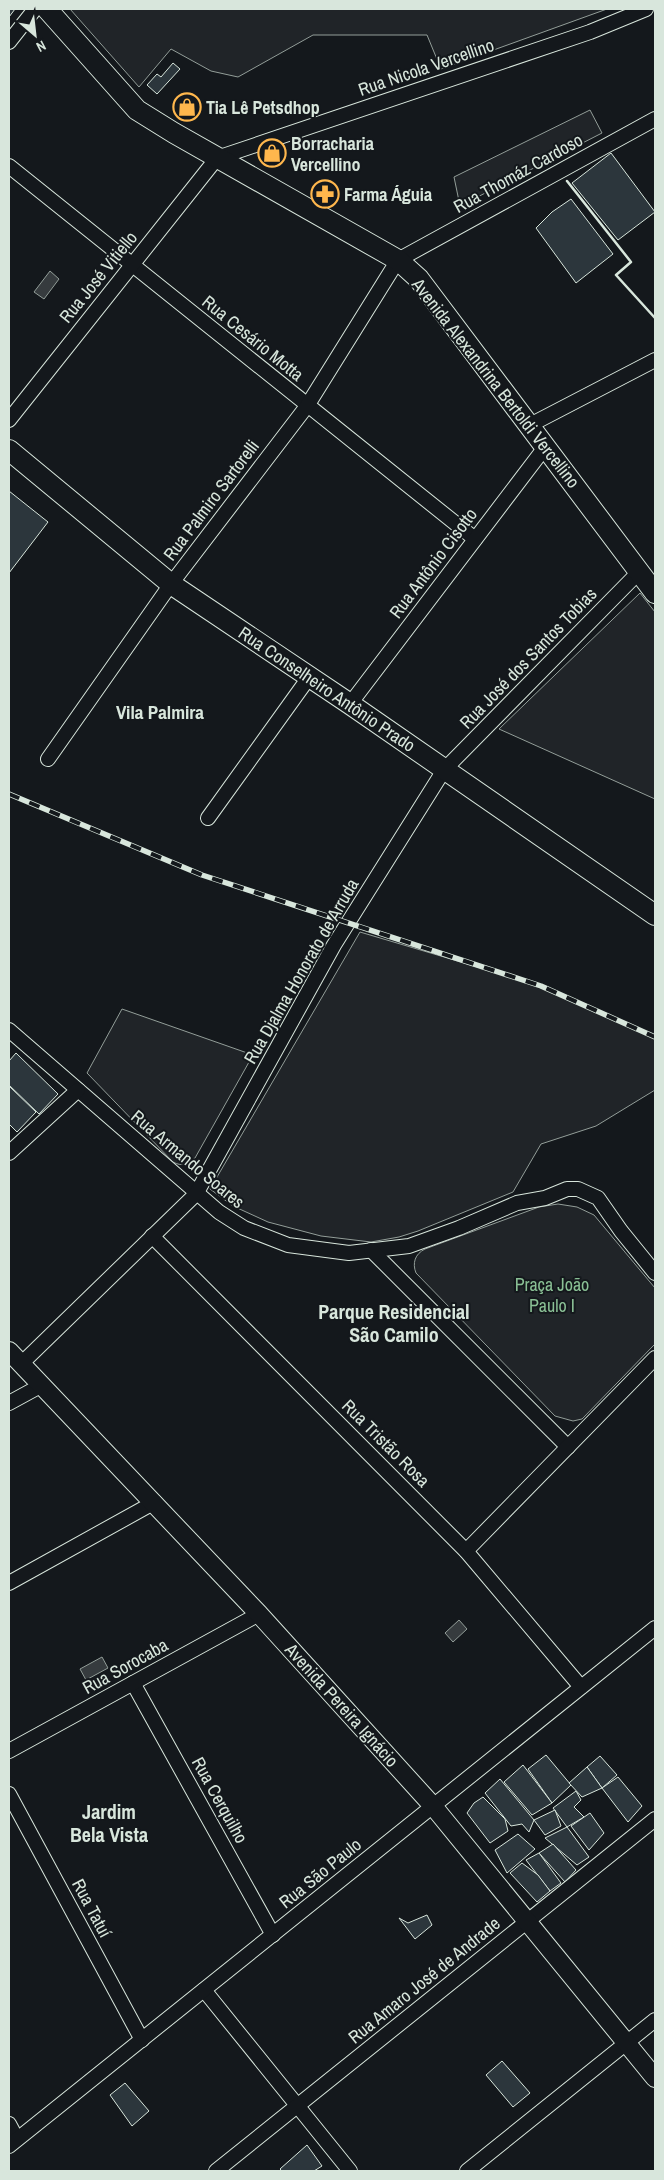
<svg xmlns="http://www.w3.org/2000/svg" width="664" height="2180" font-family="'Archivo Narrow',sans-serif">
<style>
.green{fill:#202428;stroke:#939e99}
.water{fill:#363b3e;stroke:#939e99}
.building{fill:#2c363c;stroke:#d8e6dc}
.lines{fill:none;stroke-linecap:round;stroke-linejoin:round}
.minor-casing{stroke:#d8e6dc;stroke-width:16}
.tertiary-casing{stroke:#d8e6dc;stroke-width:20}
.secondary-casing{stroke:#d8e6dc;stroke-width:22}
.minor{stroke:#14181c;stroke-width:14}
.tertiary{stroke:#14181c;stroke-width:18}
.secondary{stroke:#14181c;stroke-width:20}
.rail-casing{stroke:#d8e6dc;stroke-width:5.5}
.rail{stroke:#14181c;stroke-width:4;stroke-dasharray:11;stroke-linecap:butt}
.wall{stroke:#d8e6dc;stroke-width:2.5}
.labels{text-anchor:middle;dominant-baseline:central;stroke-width:4;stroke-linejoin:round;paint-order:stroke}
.street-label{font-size:18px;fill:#d8e6dc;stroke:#14181c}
.poi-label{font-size:18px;font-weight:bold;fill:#d8e6dc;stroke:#14181c;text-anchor:start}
.park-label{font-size:18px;fill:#8ac095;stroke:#14181c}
.neighbourhood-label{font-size:19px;font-weight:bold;fill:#d8e6dc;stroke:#14181c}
.quarter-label{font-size:20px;font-weight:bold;fill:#d8e6dc;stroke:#14181c}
</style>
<rect width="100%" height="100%" fill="#14181c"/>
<g class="green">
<path d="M70 9H607L441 69 427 35H313L238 77 211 71 171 49 139 87Z"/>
<path d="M590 110 602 133 460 206 454 177Z"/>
<path d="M640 593 655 612V799L499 729Z"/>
<path d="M360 932 538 985 655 1037V1090L596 1126 541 1144 513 1192 418 1231 399 1237 371 1242 321 1236 268 1222 233 1206 210 1189Z"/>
<path d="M122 1009 253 1055 195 1158C187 1164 182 1167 173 1162L87 1073Z"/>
<path d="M558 1204 577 1207 594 1215 655 1288V1344L582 1419 573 1421 555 1416 416 1273C412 1263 415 1254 425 1249L539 1207Z"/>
</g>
<g class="water">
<path d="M50 271 59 279 44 299 34 292Z"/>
<path d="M459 1620 467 1629 453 1642 445 1633Z"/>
<path d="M102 1657 108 1668 86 1680 80 1669Z"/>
</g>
<g class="building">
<path d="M9 9H15L9 17Z"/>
<path d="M173 63 180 69 157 94 147 85 157 74 161 77Z"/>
<path d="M611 153 655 212 618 240 572 183Z"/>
<path d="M571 199 613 254 576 283 536 228 552 212Z"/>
<path d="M9 491 48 522 9 573Z"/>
<path d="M16 1053 58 1094 39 1114 9 1085V1061Z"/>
<path d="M9 1086 36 1112 17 1132 9 1124Z"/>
<path d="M546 1755 571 1785 552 1803 528 1769Z"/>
<path d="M600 1756 617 1775 602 1788 587 1767Z"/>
<path d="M523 1765 552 1803 532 1815 504 1782Z"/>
<path d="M587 1767 602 1788 582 1797 569 1783Z"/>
<path d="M618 1777 642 1806 628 1822 602 1788Z"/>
<path d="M500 1779 534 1820 529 1832 522 1824 511 1826 485 1793Z"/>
<path d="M576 1791 581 1800 574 1807 584 1817 567 1827 553 1808Z"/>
<path d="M483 1797 505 1819 508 1831 490 1843 467 1813 474 1803Z"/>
<path d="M555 1810 561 1826 545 1835 534 1820Z"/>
<path d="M590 1813 604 1833 589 1850 571 1826Z"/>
<path d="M567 1827 589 1857 577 1865 545 1838Z"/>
<path d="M518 1834 535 1849 507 1873 495 1850Z"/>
<path d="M553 1844 576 1870 565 1882 539 1853Z"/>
<path d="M539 1853 561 1883 550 1891 526 1860Z"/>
<path d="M522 1863 538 1875 550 1891 537 1902 510 1873Z"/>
<path d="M427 1915 432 1925 415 1939 399 1918 408 1923Z"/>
<path d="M502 2061 530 2093 513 2107 486 2075Z"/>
<path d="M125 2083 149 2111 132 2126 110 2095Z"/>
<path d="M307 2145 322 2166 314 2171H282L280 2169Z"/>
</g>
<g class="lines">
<g class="minor-casing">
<g id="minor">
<path d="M9 42 35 9"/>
<path d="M9 166 475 539"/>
<path d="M9 420 217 158 590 32 646 9"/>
<path d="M530 425 655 360"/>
<path d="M350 704 546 446"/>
<path d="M48 759 171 584 307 406 398 260 655 119"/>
<path d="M208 818 310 676"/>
<path d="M9 1030 219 1212 244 1228 288 1245 349 1253 409 1246 459 1228 517 1203 545 1198 567 1189H578L598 1198 621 1231 655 1273"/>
<path d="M9 1153 78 1090"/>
<path d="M152 1236 466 1551 581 1687"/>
<path d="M371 1250 568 1447"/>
<path d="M21 1364 196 1194 334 945 444 770 639 572"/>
<path d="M9 1403 42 1385"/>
<path d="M466 1551 655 1358"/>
<path d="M9 1583 155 1502"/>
<path d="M133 1683 273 1935"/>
<path d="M9 1751 259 1614"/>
<path d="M9 1794 142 2040"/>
<path d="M204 1990 350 2171"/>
<path d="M9 2124 17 2139"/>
<path d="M9 2146 655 1628"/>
<path d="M216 2171 655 1819"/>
<path d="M467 2171 655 2020"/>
</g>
</g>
<g class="tertiary-casing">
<path id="tertiary" d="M9 1351 259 1614 433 1806 655 2078"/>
</g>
<g class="secondary-casing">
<g id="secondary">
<path d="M47 9 137 110 174 133 398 260 419 279 655 593"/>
<path d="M9 450 171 584 350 704 655 915"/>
</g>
</g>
<use href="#minor" class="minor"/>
<use href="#tertiary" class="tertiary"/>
<use href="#secondary" class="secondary"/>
<g class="rail-casing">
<path id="rail" d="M9 794 202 875 541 986 655 1037"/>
</g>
<use href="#rail" class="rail"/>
<path class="wall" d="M567 181 631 262 616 275 655 318"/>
</g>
<defs>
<g id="shop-ring" transform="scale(1.4375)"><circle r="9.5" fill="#14181c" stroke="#ffb74d" stroke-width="1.5"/><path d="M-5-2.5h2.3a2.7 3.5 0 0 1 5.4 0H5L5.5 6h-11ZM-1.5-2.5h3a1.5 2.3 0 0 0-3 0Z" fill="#ffb74d"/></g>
<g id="pharmacy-ring" transform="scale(1.4375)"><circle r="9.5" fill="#14181c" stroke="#ffb74d" stroke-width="1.5"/><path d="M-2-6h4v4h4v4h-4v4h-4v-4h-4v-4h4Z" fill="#ffb74d"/></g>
</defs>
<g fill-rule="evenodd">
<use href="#shop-ring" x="187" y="107"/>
<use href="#shop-ring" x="272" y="153"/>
<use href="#pharmacy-ring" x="325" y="194"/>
</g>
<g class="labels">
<g class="street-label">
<text transform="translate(426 67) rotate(-19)">Rua Nicola Vercellino</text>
<text transform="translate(518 173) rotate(-29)">Rua Thomáz Cardoso</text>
<text transform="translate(98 277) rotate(-51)">Rua José Vitiello</text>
<text transform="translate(253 338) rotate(39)">Rua Cesário Motta</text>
<text transform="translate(496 383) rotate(52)">Avenida Alexandrina Bertoldi Vercellino</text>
<text transform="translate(211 500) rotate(-53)">Rua Palmiro Sartorelli</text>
<text transform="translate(433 563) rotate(-53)">Rua Antônio Cisotto</text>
<text transform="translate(528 658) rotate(-46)">Rua José dos Santos Tobias</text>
<text transform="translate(327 689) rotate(34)">Rua Conselheiro Antônio Prado</text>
<text transform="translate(301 971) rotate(-60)">Rua Djalma Honorato de Arruda</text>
<text transform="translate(188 1159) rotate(40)">Rua Armando Soares</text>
<text transform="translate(386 1443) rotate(45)">Rua Tristão Rosa</text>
<text transform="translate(125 1666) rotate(-29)">Rua Sorocaba</text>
<text transform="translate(342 1705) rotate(48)">Avenida Pereira Ignácio</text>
<text transform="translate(220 1800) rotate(61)">Rua Cerquilho</text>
<text transform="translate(320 1873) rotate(-39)">Rua São Paulo</text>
<text transform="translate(92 1908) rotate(62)">Rua Tatuí</text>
<text transform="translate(424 1980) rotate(-39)">Rua Amaro José de Andrade</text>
</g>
<g class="poi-label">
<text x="206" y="107">Tia Lê Petsdhop</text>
<text x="291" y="143">Borracharia<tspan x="291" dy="21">Vercellino</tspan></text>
<text x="344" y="194">Farma Águia</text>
</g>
<g class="park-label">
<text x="552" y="1284">Praça João<tspan x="552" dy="21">Paulo I</tspan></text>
</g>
<g class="neighbourhood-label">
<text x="160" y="712">Vila Palmira</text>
</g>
<g class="quarter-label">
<text x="394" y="1311">Parque Residencial<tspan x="394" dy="23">São Camilo</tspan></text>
<text x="109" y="1811">Jardim<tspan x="109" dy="23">Bela Vista</tspan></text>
</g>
</g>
<rect width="664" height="2180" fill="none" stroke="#d8e6dc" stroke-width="20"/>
<g transform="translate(35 35) rotate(152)" stroke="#14181c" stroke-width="4" paint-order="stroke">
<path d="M0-4L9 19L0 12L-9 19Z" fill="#d8e6dc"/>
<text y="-8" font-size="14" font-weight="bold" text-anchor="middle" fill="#d8e6dc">N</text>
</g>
</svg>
